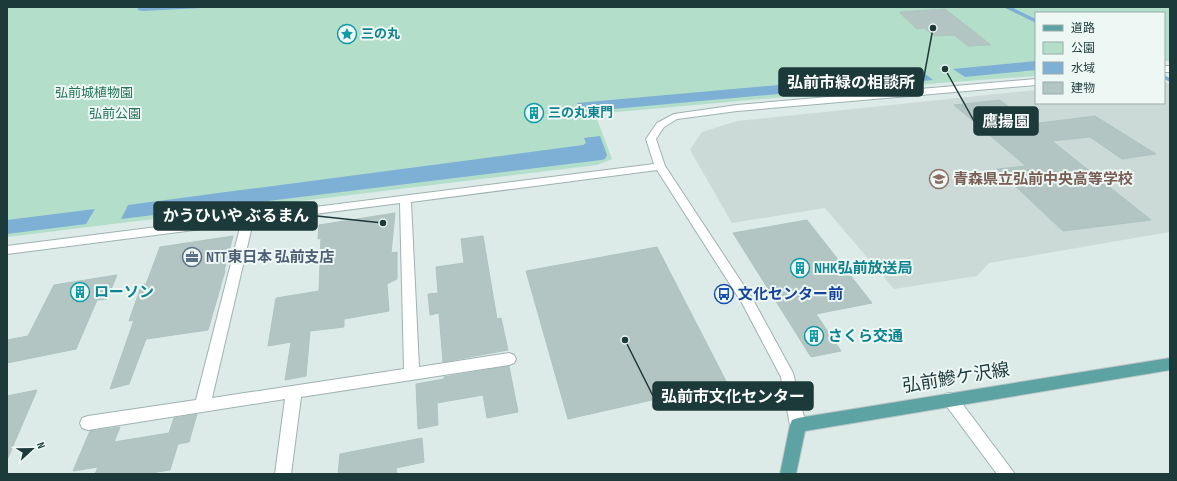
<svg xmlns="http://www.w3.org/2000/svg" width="1177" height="481" font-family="'Sofia Sans Condensed','Noto Sans JP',sans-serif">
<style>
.built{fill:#cbdad7}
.green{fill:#b3deca}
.water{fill:#7eb0d5}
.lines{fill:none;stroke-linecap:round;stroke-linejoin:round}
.stream{stroke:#7eb0d5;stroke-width:3.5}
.building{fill:#b2c5c2;stroke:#aec4c1}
.minor-casing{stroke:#9fb2b0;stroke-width:2}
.major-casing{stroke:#bbc4c4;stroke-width:2}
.minor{fill:#fff;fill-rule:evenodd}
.major{fill:#5da3a4;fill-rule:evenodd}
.labels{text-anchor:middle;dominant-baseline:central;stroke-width:4;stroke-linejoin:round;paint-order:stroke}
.far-culture-label{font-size:13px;font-weight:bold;fill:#0d838f;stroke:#edf7f4;text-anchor:start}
.far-park-label{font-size:13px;fill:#247459;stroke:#edf7f4}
.education-label{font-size:15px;font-weight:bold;fill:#785e54;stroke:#edf7f4;text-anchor:start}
.service-label{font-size:15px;font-weight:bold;fill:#4e5e75;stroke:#edf7f4;text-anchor:start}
.culture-label{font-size:15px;font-weight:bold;fill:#0d838f;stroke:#edf7f4;text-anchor:start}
.transit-label{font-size:15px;font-weight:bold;fill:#164399;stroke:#edf7f4;text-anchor:start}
.near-street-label{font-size:18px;fill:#1d3a3a;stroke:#edf7f4}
.leader{fill:none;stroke:#1d3a3a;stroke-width:1.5}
.callout-dot{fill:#1d3a3a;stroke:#edf7f4;stroke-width:1.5}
.callout{fill:#1d3a3a;stroke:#1d3a3a;stroke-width:1.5}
.callout-label{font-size:16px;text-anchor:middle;font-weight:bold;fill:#fff}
</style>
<rect width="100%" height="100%" fill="#dceae8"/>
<path class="built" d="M1164 81 1170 85V232L989 263 977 276 894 289 825 208 732 223 690 150 702 132 737 121 1036 90V103H1164Z"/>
<path class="green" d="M7 7H1170V61H1164V13H1036V76L940 83 595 114 612 159 597 165 7 237Z"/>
<g class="water">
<path d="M138 7H221L143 11 138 10Z"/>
<path d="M1036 61V70L965 77 953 69Z"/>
<path d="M923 72 933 80 580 112 577 103Z"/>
<path d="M600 136 607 155 605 159 601 160 121 219 128 205 583 145 586 143 584 138Z"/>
<path d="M95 209 86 224 7 234V220Z"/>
</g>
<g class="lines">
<g class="stream">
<path d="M1007 7 1036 21"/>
<path d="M1164 77 1170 80"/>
</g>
</g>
<g class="building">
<path d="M945 9 991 45 968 46 954 35 935 36 924 28 917 29 899 12Z"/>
<path d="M1000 100 1031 124 1095 116 1156 154 1122 159 1090 137 1052 141 1151 220 1063 231 997 169 1026 166 954 105Z"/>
<path d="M395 213 391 253 397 252V279L387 284 389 311 344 319V327L310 331 306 376 285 380 291 342 268 346 276 298 319 291 321 238 318 239 319 225Z"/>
<path d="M807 220 872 303 816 314 841 351 811 357 733 233Z"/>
<path d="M233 236 224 271H225L208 330 146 339 129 384 110 389 134 320 129 321 142 284H146L160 247Z"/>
<path d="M483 236 497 319 501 318 508 350 443 362 439 313 430 315 428 294 438 293 436 267 464 263 461 239Z"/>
<path d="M657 247 727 383 568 419 526 271Z"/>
<path d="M117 275 107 299 97 300 76 349 7 363V340L28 336 54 285Z"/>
<path d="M509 366 518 412 487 418 483 395 437 403 438 425 418 429 416 384 444 379V377Z"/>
<path d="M37 390 7 460V396Z"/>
<path d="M197 414 189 442 178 444 170 470 145 474H95L98 467 73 471 90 431 120 427 114 442 169 433 174 418Z"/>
<path d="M422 438 424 462 396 468 397 474H338L340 454Z"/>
</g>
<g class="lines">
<g class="minor-casing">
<g id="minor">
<rect x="1164" y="66" width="6" height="6"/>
<path d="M1036 79V85L737 111 677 119 664 127 656 139 665 166 752 298 793 373 806 425 804 430 798 432 792 430 790 425 781 377 742 303 657 170 411 202 419 367 509 353 514 355 516 359 514 363 509 365 301 397 291 474H275L285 399 88 430 82 428 80 423 82 418 88 416 196 400 241 224 7 254V246L654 164 646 139 657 123 674 114 737 105ZM400 203 404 369 212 398 253 222Z"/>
<path d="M950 393 955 394 1015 474H997L945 404 942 399 945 394Z"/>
</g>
</g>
<g class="major-casing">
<path id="major" d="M1170 358V370L805 431 796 474H780L790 425 792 420 798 418Z"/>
</g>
<use href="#minor" class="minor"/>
<use href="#major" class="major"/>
</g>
<defs>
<g id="sight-ring" transform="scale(1)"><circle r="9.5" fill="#edf7f4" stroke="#0f9aa8" stroke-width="1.5"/><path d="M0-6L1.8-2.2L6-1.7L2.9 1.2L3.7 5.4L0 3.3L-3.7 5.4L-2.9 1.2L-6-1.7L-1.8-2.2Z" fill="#0f9aa8"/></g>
<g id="building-ring" transform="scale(1)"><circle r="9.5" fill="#edf7f4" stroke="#0f9aa8" stroke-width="1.5"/><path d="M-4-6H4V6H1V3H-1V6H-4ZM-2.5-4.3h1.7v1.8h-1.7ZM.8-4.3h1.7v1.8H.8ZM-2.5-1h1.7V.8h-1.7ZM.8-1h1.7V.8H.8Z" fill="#0f9aa8"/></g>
<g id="school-ring" transform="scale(1)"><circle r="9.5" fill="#edf7f4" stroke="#8d6e63" stroke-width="1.5"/><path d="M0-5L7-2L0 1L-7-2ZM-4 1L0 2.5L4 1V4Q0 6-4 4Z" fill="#8d6e63"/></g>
<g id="office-ring" transform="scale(1)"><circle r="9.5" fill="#edf7f4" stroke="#5c6f8a" stroke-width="1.5"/><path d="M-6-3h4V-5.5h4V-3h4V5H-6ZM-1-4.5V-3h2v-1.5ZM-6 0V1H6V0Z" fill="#5c6f8a"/></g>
<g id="bus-ring" transform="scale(1)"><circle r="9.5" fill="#edf7f4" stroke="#1a4fb4" stroke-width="1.5"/><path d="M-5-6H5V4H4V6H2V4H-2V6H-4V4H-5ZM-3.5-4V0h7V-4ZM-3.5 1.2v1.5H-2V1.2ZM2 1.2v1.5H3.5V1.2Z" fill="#1a4fb4"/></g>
</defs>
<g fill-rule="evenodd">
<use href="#sight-ring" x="347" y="34"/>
<use href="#building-ring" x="534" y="113"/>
<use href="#school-ring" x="939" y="179"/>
<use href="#office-ring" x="192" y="257"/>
<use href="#building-ring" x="800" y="268"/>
<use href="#building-ring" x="80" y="292"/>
<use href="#bus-ring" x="724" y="294"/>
<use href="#building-ring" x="814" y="336"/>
</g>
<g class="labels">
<g class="far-culture-label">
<text x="361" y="34">三の丸</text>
<text x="548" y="113">三の丸東門</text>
</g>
<g class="far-park-label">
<text x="94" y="93">弘前城植物園</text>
<text x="115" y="114">弘前公園</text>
</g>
<g class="education-label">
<text x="953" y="179">青森県立弘前中央高等学校</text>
</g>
<g class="service-label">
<text x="206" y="257">NTT東日本 弘前支店</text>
</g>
<g class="culture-label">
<text x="814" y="268">NHK弘前放送局</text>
<text x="94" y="292">ローソン</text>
<text x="828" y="336">さくら交通</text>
</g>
<g class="transit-label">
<text x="738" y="294">文化センター前</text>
</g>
<g class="near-street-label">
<text transform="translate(956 378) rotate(-9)">弘前鰺ケ沢線</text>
</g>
</g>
<path class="leader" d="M933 28L923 82M945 69L974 121M383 223L317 216M625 340L653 396"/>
<g class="callout-dot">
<circle cx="933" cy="28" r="4"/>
<circle cx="945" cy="69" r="4"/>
<circle cx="383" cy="223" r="4"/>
<circle cx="625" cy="340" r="4"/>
</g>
<g class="callout">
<rect x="779" y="68" width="144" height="28" rx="4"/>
<rect x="974" y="107" width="64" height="28" rx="4"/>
<rect x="154" y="202" width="163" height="28" rx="4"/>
<rect x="653" y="382" width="160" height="28" rx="4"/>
</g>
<g class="callout-label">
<text x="851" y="88">弘前市緑の相談所</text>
<text x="1006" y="127">鷹揚園</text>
<text x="236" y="221">かうひいや ぶるまん</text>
<text x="733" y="402">弘前市文化センター</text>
</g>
<rect width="1177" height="481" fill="none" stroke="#1d3a3a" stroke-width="16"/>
<rect x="1035" y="12" width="130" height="92" fill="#edf7f4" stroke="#9aabaa"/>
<rect x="1043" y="25" width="20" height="6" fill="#5da3a4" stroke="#9aabaa"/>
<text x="1071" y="32" font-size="12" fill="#1d3a3a">道路</text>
<rect x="1043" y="42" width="20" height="12" fill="#b3deca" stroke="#9aabaa"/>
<text x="1071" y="52" font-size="12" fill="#1d3a3a">公園</text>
<rect x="1043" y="62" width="20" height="12" fill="#7eb0d5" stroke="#9aabaa"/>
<text x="1071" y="72" font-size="12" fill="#1d3a3a">水域</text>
<rect x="1043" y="82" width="20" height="12" fill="#b2c5c2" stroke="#9aabaa"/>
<text x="1071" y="92" font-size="12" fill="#1d3a3a">建物</text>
<g transform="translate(32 449) rotate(68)" stroke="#edf7f4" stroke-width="3" paint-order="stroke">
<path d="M0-3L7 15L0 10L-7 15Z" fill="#1d3a3a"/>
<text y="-6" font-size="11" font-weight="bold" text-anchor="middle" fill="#1d3a3a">N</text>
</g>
</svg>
